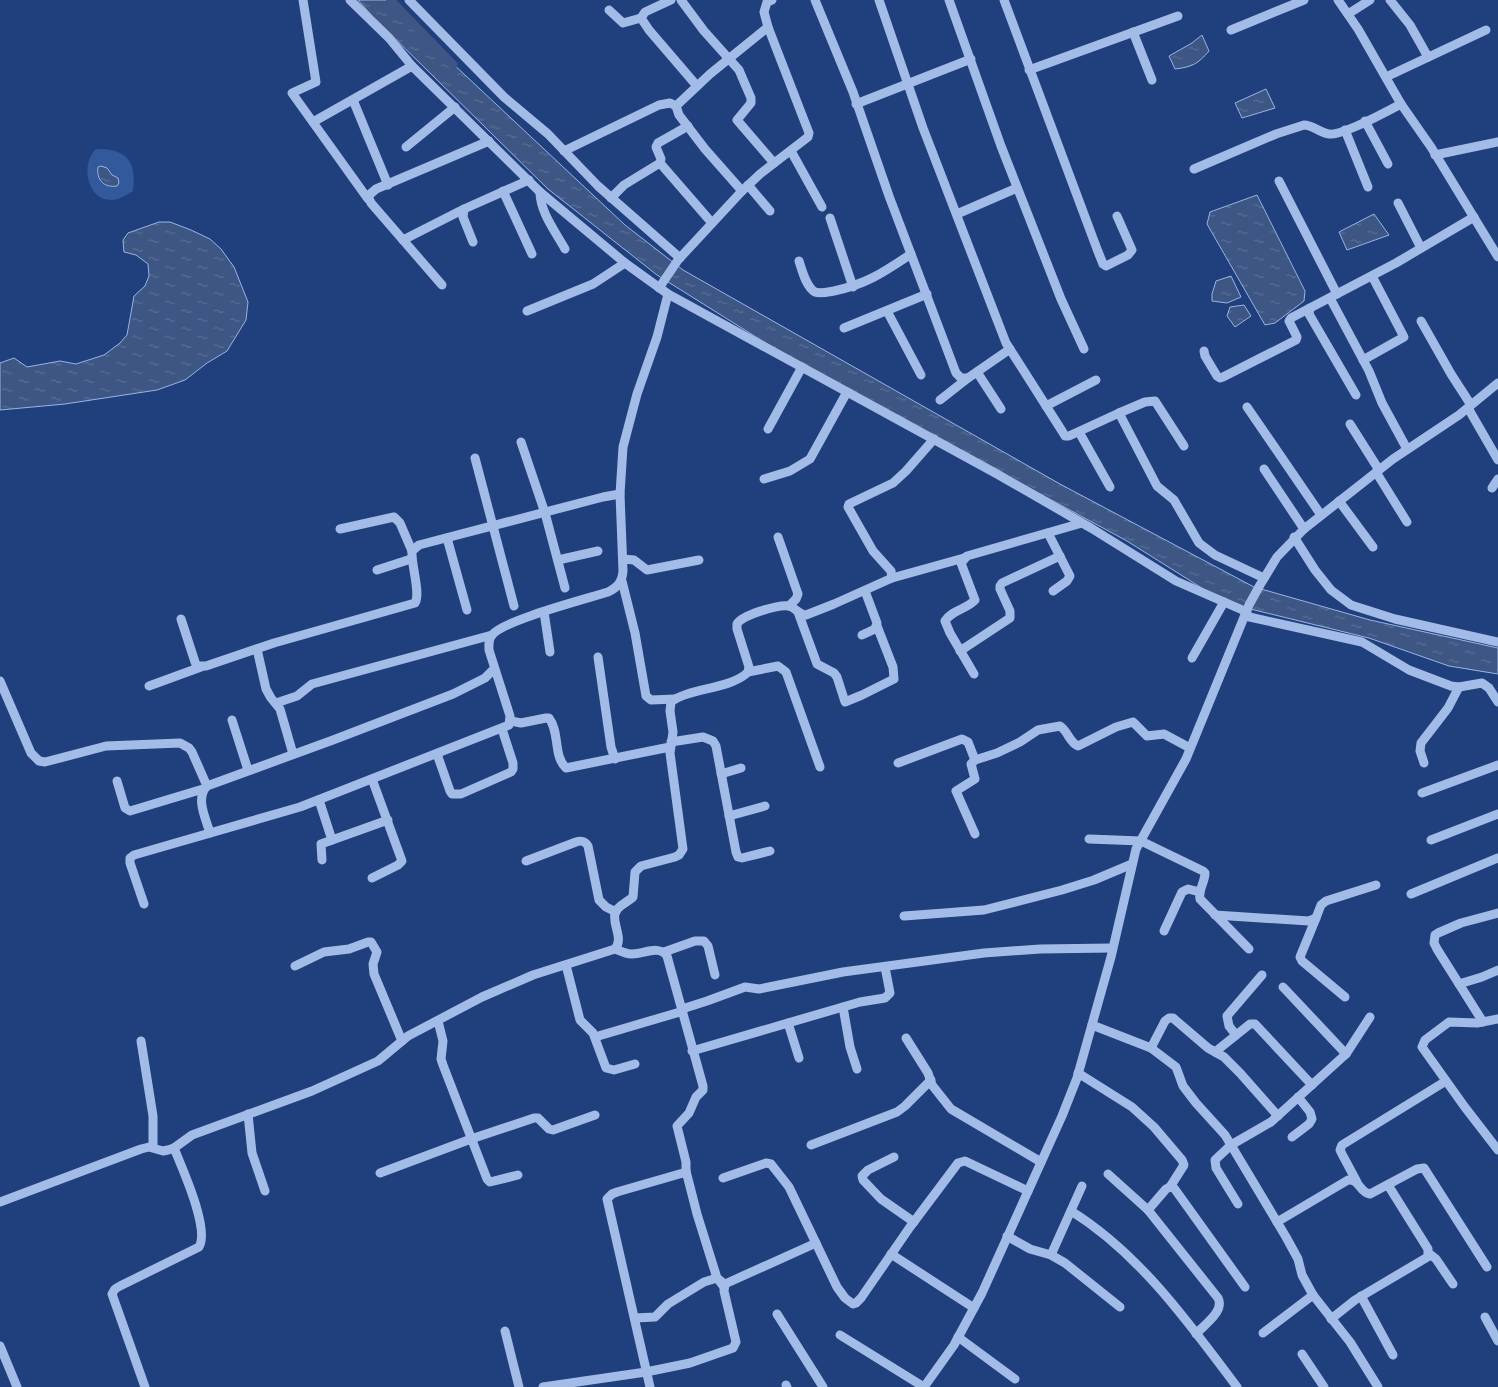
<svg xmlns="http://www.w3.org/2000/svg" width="1498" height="1387" font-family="Figtree,sans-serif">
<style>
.green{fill:#32599b}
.water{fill:url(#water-ripples);stroke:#97b5e8}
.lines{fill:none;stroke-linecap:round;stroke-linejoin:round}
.canal{stroke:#3d5683;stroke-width:9}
.minor{stroke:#a3bce7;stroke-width:9}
</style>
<defs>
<pattern id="water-ripples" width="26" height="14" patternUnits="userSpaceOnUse" patternTransform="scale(1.25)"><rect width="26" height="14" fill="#3d5683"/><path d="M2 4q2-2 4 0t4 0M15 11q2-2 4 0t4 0" fill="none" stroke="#5a6f96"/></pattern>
</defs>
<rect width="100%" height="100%" fill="#20407d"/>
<path class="green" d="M96 149C127 148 137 162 133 191 126 195 120 200 111 200 87 200 80 164 96 149Z"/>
<g class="water">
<path d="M358 0H385L625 225 683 270 1060 484 1254 587 1370 620 1498 648V674L1449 666 1369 638 1234 605 1205 590 1127 541 788 357 657 275 548 189 372 16Z"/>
<path d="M1202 35 1209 51C1198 64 1192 67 1175 69L1169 56 1192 43Z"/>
<path d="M1266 89 1275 108 1242 118 1235 103Z"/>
<path d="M101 166 107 168 112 175 118 178 119 183 117 186C104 188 96 180 98 167Z"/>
<path d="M1257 195 1305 291 1304 301 1275 323 1265 325 1207 224 1210 212Z"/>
<path d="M1374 214 1389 235 1347 250 1339 232Z"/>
<path d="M159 222H170L191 230 210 239 221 249 234 267 248 302 246 320 227 351 207 363 185 380 157 390 65 404 0 410V363L14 358 27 367 60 361 76 364 104 355 120 343 127 335 134 296 145 286 149 276 148 264 136 255 124 252 123 240 128 233Z"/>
<path d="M1231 276 1241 297 1227 303 1212 301V294L1216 281Z"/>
<path d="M1244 305 1251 316 1235 327 1227 316 1230 307Z"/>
</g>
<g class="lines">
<path class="canal" d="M390 0 453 65"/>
<g class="minor">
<path d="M303 0 316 82 292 93 368 199"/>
<path d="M350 0 389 38 412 66 540 192 625 263 668 294 997 474 1091 528 1176 581 1247 612"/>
<path d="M409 0 504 97 548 134 598 186 680 258"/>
<path d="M671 0 645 12 641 18 649 30 697 86"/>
<path d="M681 0 704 31 739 70 751 98V103L737 120 774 163"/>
<path d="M815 0 853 92 889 196 956 373 961 378H968L1010 349"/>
<path d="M879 0 923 128 1006 343 1062 431 1065 436H1069L1119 413 1157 486 1174 500 1199 543 1215 555 1264 578"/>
<path d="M949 0 1001 146 1061 299 1084 349"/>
<path d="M1004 0 1097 249 1103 264 1106 266 1128 255 1132 250 1117 216"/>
<path d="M1338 0 1358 29 1401 104 1431 147 1498 257"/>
<path d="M1390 0 1410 25 1428 57"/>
<path d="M609 10 623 23 641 18"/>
<path d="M1348 14 1370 0"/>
<path d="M1231 30 1304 0"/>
<path d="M1133 32 1152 80"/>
<path d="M1029 70 1178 16"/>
<path d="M1386 77 1486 30"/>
<path d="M353 100 388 185"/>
<path d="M856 104 971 59"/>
<path d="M1365 121 1388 164"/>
<path d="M313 122 412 66"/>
<path d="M1345 130 1368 187"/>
<path d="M406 147 455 107"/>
<path d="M564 151 659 105 670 103 676 106"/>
<path d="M791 151 822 207"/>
<path d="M1435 155 1498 142"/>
<path d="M660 163 712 223"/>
<path d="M1194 169 1276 134 1304 125C1313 125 1320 133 1329 134 1342 136 1388 111 1401 104"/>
<path d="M1279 181 1337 294"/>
<path d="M748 185 770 211"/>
<path d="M503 191 532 254"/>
<path d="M742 191 705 149 679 115 676 106 710 74 768 27 764 12 767 2 772 0"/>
<path d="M540 192C540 212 555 231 565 249"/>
<path d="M611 198 624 185 660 163 661 159 656 147 658 143 688 126"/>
<path d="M1398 203 1421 248"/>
<path d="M957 214 1017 188"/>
<path d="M830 218 853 287"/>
<path d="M403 240 464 209"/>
<path d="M473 242 463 217 464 209 529 180"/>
<path d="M799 261C802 270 806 287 815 292 820 294 828 292 834 291 867 284 884 272 911 254"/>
<path d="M442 285 371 203 368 196 376 189 489 141"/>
<path d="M659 288 678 260 742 191 760 174 808 137 809 133 768 27"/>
<path d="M1330 298 1369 371 1382 403 1407 449"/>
<path d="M527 311 593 284 625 263"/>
<path d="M887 311 921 375"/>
<path d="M1421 321 1451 374 1471 405"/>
<path d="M844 328 927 294"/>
<path d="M1204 351 1205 356 1217 376 1220 378 1223 377 1296 340 1297 337 1289 321 1291 318 1310 308"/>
<path d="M1363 360 1404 337 1372 276"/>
<path d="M977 372 1001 409"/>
<path d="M1356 395 1309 314 1310 308 1396 263 1474 217"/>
<path d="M940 400 968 378"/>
<path d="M1046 406 1096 380"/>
<path d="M1247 407 1321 515"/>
<path d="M1468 408 1498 460"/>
<path d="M1119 413 1145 402 1155 401 1184 446"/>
<path d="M1350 424 1379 470"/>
<path d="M768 429 802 367"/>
<path d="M1079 432 1110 487"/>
<path d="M521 442 545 513 565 588"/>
<path d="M475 458 514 606"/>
<path d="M1264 469 1304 529"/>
<path d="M1376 472 1407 522"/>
<path d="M764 479 790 471 810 459 847 392"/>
<path d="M1492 488 1498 479"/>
<path d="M1339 501 1373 547"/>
<path d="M340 529 394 517 400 523 412 551"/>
<path d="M1048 533 1070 576 1067 581 1053 591"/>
<path d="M778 537 798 594 796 599 789 606"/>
<path d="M1294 537 1315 570 1331 590 1351 605 1395 619 1498 642"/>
<path d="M447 538 467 610"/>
<path d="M623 559 634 560 647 570 699 560"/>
<path d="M558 560 598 551"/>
<path d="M377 570 411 559"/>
<path d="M892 578 964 558"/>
<path d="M622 581 635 633 646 696 651 700 675 699"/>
<path d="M544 612 550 652"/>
<path d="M798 612 817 664 834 673 837 677 845 702 862 695 894 679 893 667 877 626"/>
<path d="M1245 616 1362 642 1409 670 1451 686 1459 687 1482 683 1489 688 1498 702"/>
<path d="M181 619 195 662 197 666H206L274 643 415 603C421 594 411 565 412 551L419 545 603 497 620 494"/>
<path d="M862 635 875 629 877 623 865 591"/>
<path d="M257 649 266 689 271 698 280 709 293 754"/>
<path d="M960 651 1010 618V611L1000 589V586L1002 583 1060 556"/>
<path d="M598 657 611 747 615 759"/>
<path d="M1192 658 1224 602"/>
<path d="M748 672 778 666 786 672 820 767"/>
<path d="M974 674 950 633 945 621C952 610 967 609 975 600L961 563 967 556 1082 523"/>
<path d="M0 681 31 753 39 761 45 762 106 746 180 743 189 748 192 752 207 786"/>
<path d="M149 686 201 667"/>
<path d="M276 703 297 696 312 684 492 635"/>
<path d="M232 720 248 770"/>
<path d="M511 721 521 723 546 718H549C560 732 553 756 566 768L670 747"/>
<path d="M671 742 703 737 713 741 716 746 736 852 738 857 742 858 770 851"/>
<path d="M437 754 450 791 452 794H461L511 772 513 769V763L502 729"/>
<path d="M898 763 962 739 968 742 975 760"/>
<path d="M1424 763 1420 751 1421 743 1448 708 1459 687"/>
<path d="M721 774 741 768"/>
<path d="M117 781 125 808 130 811 203 789"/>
<path d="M1422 793 1498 765"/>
<path d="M319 800 332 840"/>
<path d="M729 816 765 806"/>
<path d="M210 833C206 819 195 798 207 786L333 740 453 694 485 678 494 669"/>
<path d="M975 834 956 791 975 779 971 764 975 760 997 753 1020 742 1038 730 1060 726C1068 731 1069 742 1078 746L1116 727 1133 722 1147 736 1164 734 1190 748"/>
<path d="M1089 839 1141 841 1203 871 1205 873C1205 882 1198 890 1200 899L1249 949"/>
<path d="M1431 840 1498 814"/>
<path d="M322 860 321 844 388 820"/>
<path d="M526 861 576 842C582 840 585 841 588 846L599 900 606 907 616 912"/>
<path d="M372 878 398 865 402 861 372 779"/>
<path d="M1411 894 1498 858"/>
<path d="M144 904 130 863V858L134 855 300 807 509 725 510 716 489 650C489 644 488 640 492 635 504 620 586 599 608 592 618 587 622 582 623 571L620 494 623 447 637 394 657 337 668 294"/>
<path d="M1215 915 1309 921 1316 918 1321 905 1326 901 1376 885"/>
<path d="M904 916 984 910 1062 890 1094 880 1132 864"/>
<path d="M1316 918 1300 957 1302 961 1345 997"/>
<path d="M1164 931 1182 892 1188 889 1200 892"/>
<path d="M615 949C620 951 626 954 631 954 643 955 658 944 667 956L703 1086V1090L696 1097 689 1113 677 1126 686 1162V1171L683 1173 617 1192 612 1194 607 1199 650 1387"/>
<path d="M664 952 695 941H704L708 946 715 975"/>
<path d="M566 965 580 1020 593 1033 606 1068 614 1070 635 1064"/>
<path d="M295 966 324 952 349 949 368 942H371L377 952 373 964 374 974 402 1041"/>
<path d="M1459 984 1482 977 1498 970"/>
<path d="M1283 987 1346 1054"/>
<path d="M843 1007 850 1047 857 1069"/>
<path d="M1498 1019 1477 1023 1449 1022 1425 1040 1422 1047 1464 1106 1498 1150"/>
<path d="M438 1021 443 1041 441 1059 443 1065 487 1179 490 1182 518 1175"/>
<path d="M1483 1022 1437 949 1434 943 1435 935 1438 933 1461 923 1498 913"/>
<path d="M788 1023 799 1058"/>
<path d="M1092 1025 1151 1048 1176 1067 1183 1086 1196 1103 1225 1135 1286 1237 1298 1259 1302 1275 1313 1295 1350 1342 1378 1387"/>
<path d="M1236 1035 1229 1026 1227 1016 1262 975"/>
<path d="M595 1037 680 1012 682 1009 707 1001 745 987 759 989 843 972 984 953 1040 949 1112 948"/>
<path d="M906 1038 928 1073 932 1085 951 1109 1041 1162"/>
<path d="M141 1041 153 1116V1147"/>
<path d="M1151 1048 1165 1021 1169 1018H1173L1208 1048 1224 1057 1240 1073 1278 1116"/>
<path d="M692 1051 860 1002 885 998 890 993 885 967"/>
<path d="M1215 1052 1250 1024H1255L1312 1085"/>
<path d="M1078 1073 1132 1107 1154 1127 1182 1160 1184 1165 1170 1187"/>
<path d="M248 1114 252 1153 265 1191"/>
<path d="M1292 1137 1309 1124 1312 1119 1310 1112 1298 1097"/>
<path d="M811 1145 897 1112 905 1106 931 1080"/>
<path d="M894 1157 868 1170 862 1176 863 1180 881 1199 914 1222"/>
<path d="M686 1171 697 1214 717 1278 724 1287"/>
<path d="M380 1173 471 1139 534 1118H538L549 1129 553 1130 595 1115"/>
<path d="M1108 1174 1148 1210 1218 1298C1225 1311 1204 1325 1196 1334"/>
<path d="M723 1178 766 1163 771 1164 789 1187 837 1287 845 1298 853 1304 856 1303 861 1298 910 1227 958 1163 965 1161 1028 1191"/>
<path d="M1357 1182 1342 1154 1340 1150 1342 1145 1446 1081"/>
<path d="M1388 1185 1428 1249V1256"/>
<path d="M0 1202 141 1149 149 1147 163 1151 168 1150 174 1148 192 1135 312 1091 378 1061 408 1036 482 997 533 975 615 949C624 938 612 925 615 913 617 906 628 902 633 897L635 872 641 866 675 857 679 855 683 849 670 753 673 732 670 711 671 702C688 688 732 689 748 672L749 667 737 629V624C742 615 779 604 789 606 796 608 799 615 806 615L834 604 892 578 891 571 873 551 848 507 849 504 893 483 906 471 934 439"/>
<path d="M1238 1204 1216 1168 1215 1160 1231 1145 1271 1122 1346 1054 1370 1017"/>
<path d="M1148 1210 1166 1189 1170 1187 1174 1188 1245 1287"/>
<path d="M1071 1211C1139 1253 1189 1323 1237 1387"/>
<path d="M1277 1222 1348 1180C1360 1179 1359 1192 1370 1194L1417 1169 1424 1168 1487 1267"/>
<path d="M1007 1236 1030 1249 1051 1255 1065 1263 1120 1307"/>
<path d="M891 1254 974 1308"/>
<path d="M1051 1255 1082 1186"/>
<path d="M1361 1296 1393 1355"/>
<path d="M777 1314 823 1387"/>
<path d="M1485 1317 1498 1341"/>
<path d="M635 1318 655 1317 668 1304 704 1282 717 1278 722 1282"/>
<path d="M1331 1319 1355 1300 1431 1255 1436 1259 1453 1284"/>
<path d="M505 1331 519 1387"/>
<path d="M1263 1333 1313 1295"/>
<path d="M840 1335 924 1387"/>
<path d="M958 1337 1015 1379"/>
<path d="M0 1346 17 1387"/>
<path d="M1302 1354 1324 1387"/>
<path d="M786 1385 787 1387"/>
<path d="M145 1387 112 1294 115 1289 120 1286 199 1247C210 1229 182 1168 174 1148"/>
<path d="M543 1387 646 1372 690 1363 733 1348 736 1342 724 1291 725 1284 816 1243"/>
<path d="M924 1387 954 1345 982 1293 1062 1116 1077 1078 1111 957 1136 849 1186 759 1249 605 1260 585 1277 557 1304 529 1393 459 1459 415 1498 383"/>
</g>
</g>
</svg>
